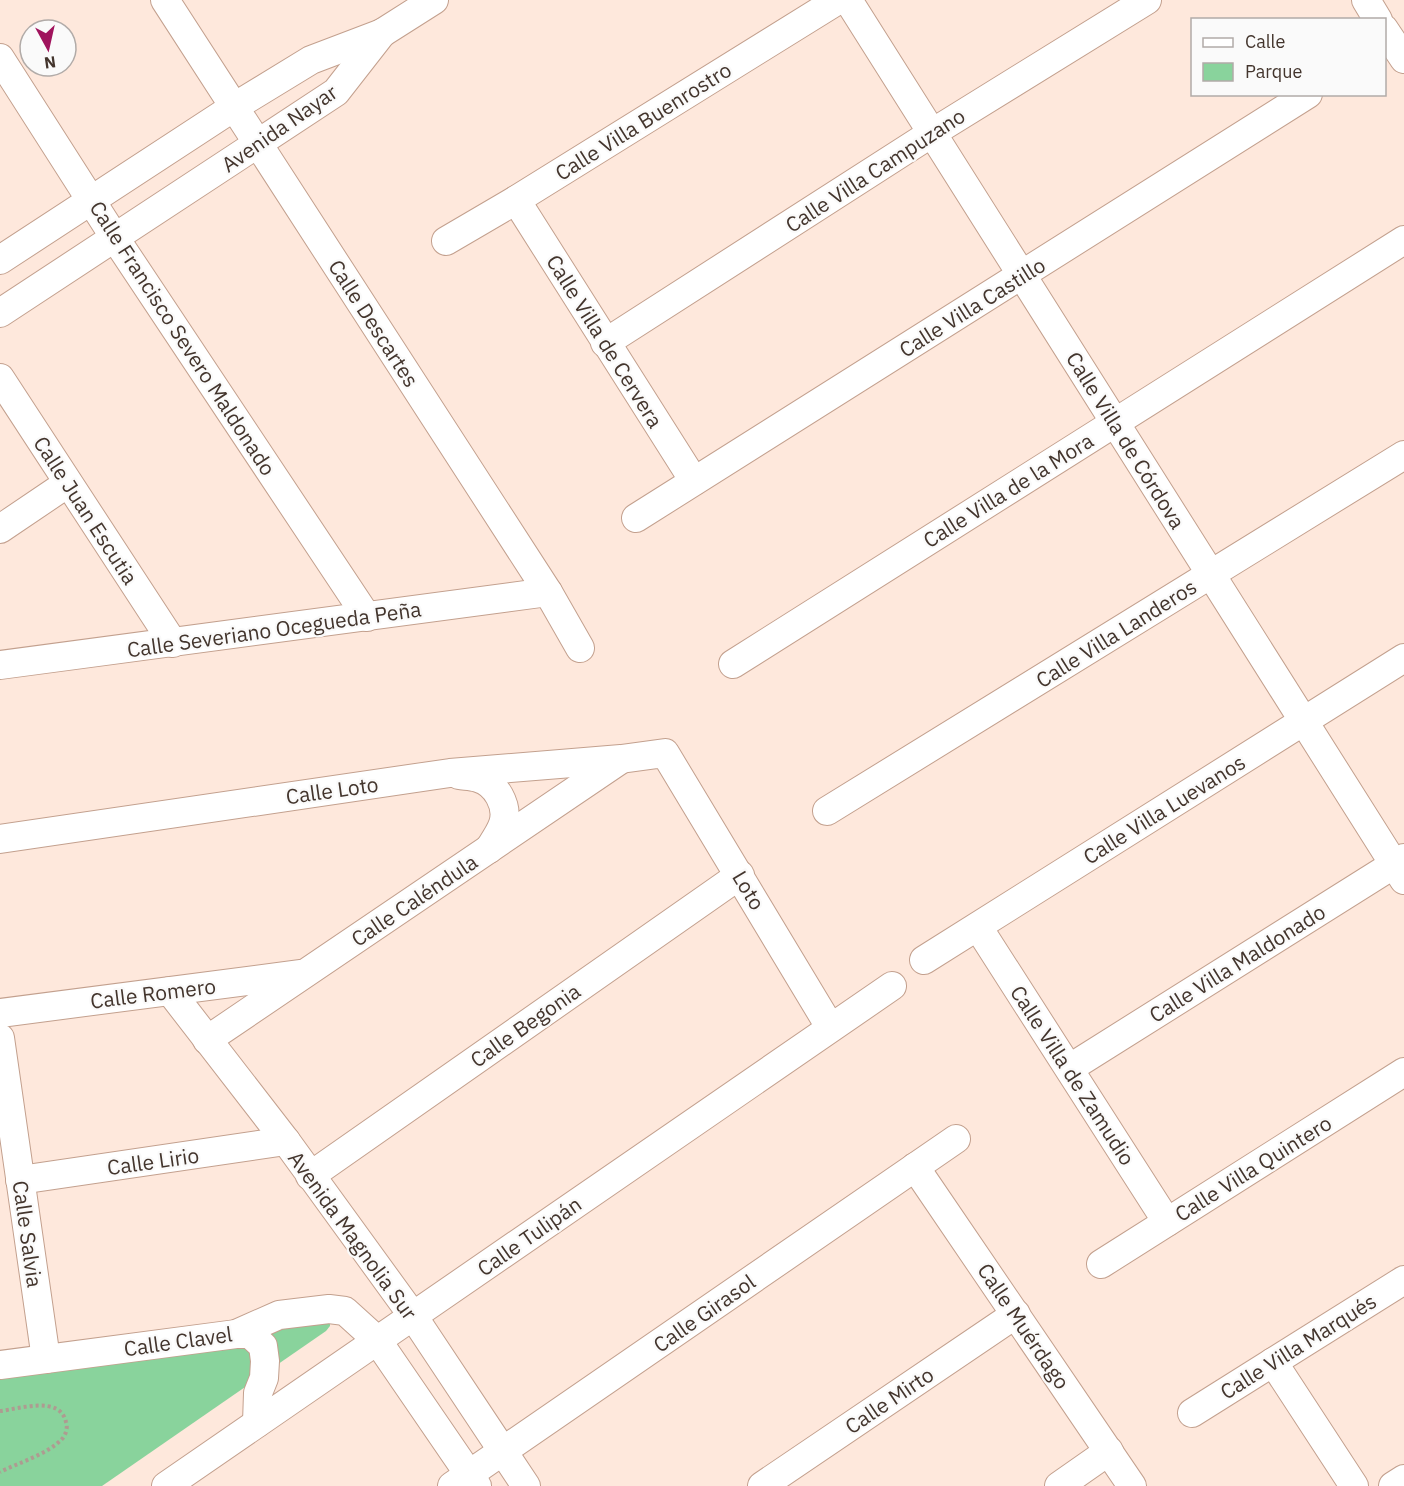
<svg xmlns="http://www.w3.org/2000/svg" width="1404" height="1486" font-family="'IBM Plex Sans',sans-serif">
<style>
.green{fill:#89d39c}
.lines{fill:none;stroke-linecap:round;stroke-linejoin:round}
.minor-casing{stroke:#c3a08e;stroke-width:30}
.path{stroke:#ae9b91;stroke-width:4;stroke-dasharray:3 3;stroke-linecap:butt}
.minor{stroke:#fff;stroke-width:28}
.labels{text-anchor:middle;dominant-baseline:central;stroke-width:4.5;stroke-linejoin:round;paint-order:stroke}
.street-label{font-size:21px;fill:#43352d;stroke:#fafafa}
</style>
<rect width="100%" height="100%" fill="#fee8dc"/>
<path class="green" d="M330 1320V1326L326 1331 102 1486H0V1376L256 1322Z"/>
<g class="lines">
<g class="minor-casing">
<g id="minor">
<path d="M165 0 548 592 580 648"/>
<path d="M848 0 1404 880"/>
<path d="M1366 0 1378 20"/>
<path d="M1384 29 1404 59"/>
<path d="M0 58 115 238 367 617"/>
<path d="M516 200 694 481"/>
<path d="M446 241 516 200 838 0"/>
<path d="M0 260 234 107 311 60 382 33 434 0"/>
<path d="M0 313 336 92 382 33"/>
<path d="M605 343 932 133 1147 0"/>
<path d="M0 378 173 643"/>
<path d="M636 518 1308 94"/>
<path d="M0 529 68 483"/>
<path d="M733 664 1404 240"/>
<path d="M0 665 548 592"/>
<path d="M459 775C465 776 472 776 478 778 496 783 509 806 503 824 500 833 494 841 489 849"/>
<path d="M827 811 1404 455"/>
<path d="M0 839 450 773 621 759 665 753 830 1027"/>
<path d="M978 927 1167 1222"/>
<path d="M924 960 1404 658"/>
<path d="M170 991 286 1141 413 1316 526 1486"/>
<path d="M0 1013 301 974"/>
<path d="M0 1038 46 1359"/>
<path d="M207 1040 620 760"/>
<path d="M1070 1068 1404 858"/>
<path d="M915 1167 1132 1486"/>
<path d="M310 1176 740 875"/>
<path d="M20 1180 286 1141"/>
<path d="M1101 1264 1404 1072"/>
<path d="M236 1334H250L263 1346 265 1361 264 1378 258 1393 257 1423"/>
<path d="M1273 1362 1354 1486"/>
<path d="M0 1365 236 1334 279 1315 329 1309 345 1311 377 1340 477 1486"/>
<path d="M1192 1413 1404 1280"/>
<path d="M166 1486 892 986"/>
<path d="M452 1486 956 1139"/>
<path d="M762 1486 1016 1314"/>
<path d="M1059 1486 1109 1451"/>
<path d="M1393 1486 1404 1479"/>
</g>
</g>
<path class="path" d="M0 1411C19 1409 60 1395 66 1422 68 1427 66 1435 62 1439 48 1454 18 1463 0 1472"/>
<use href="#minor" class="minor"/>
</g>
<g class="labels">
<g class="street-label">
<text transform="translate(643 121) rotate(-32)">Calle Villa Buenrostro</text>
<text transform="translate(279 128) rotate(-35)">Avenida Nayar</text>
<text transform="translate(875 170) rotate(-33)">Calle Villa Campuzano</text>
<text transform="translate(972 307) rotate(-32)">Calle Villa Castillo</text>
<text transform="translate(374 323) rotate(57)">Calle Descartes</text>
<text transform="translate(183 338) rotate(57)">Calle Francisco Severo Maldonado</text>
<text transform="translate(605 341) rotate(58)">Calle Villa de Cervera</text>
<text transform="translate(1126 440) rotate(58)">Calle Villa de Córdova</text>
<text transform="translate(1008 490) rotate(-32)">Calle Villa de la Mora</text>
<text transform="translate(86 510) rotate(57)">Calle Juan Escutia</text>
<text transform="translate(274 629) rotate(-8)">Calle Severiano Ocegueda Peña</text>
<text transform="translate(1116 633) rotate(-32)">Calle Villa Landeros</text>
<text transform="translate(332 790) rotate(-8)">Calle Loto</text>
<text transform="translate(1164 809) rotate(-32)">Calle Villa Luevanos</text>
<text transform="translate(749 890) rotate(59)">Loto</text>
<text transform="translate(414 900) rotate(-34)">Calle Caléndula</text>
<text transform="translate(1237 963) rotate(-32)">Calle Villa Maldonado</text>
<text transform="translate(153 993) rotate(-7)">Calle Romero</text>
<text transform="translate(525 1025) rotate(-35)">Calle Begonia</text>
<text transform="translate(1073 1075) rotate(57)">Calle Villa de Zamudio</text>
<text transform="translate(153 1161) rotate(-8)">Calle Lirio</text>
<text transform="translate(1253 1168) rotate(-32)">Calle Villa Quintero</text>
<text transform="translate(28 1234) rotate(82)">Calle Salvia</text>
<text transform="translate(353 1235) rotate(54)">Avenida Magnolia Sur</text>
<text transform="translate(529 1236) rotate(-35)">Calle Tulipán</text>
<text transform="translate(704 1313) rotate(-35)">Calle Girasol</text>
<text transform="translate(1024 1326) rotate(56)">Calle Muérdago</text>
<text transform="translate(178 1341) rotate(-8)">Calle Clavel</text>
<text transform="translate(1298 1346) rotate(-32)">Calle Villa Marqués</text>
<text transform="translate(889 1400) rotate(-34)">Calle Mirto</text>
</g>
</g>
<rect x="1191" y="18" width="195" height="78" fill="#fafafa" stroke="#b1aba8" stroke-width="1.5"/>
<rect x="1203" y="38" width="30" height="9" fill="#ffffff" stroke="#b1aba8" stroke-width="1.5"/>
<text x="1245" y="48" font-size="18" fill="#43352d">Calle</text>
<rect x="1203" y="63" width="30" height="18" fill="#89d39c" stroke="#b1aba8" stroke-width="1.5"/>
<text x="1245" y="78" font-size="18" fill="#43352d">Parque</text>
<g transform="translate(48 48) rotate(172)"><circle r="28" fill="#fafafa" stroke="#b1aba8" stroke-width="1.5"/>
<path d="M0-4.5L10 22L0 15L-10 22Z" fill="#a0135d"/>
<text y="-9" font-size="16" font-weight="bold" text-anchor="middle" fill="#43352d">N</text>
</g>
</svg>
